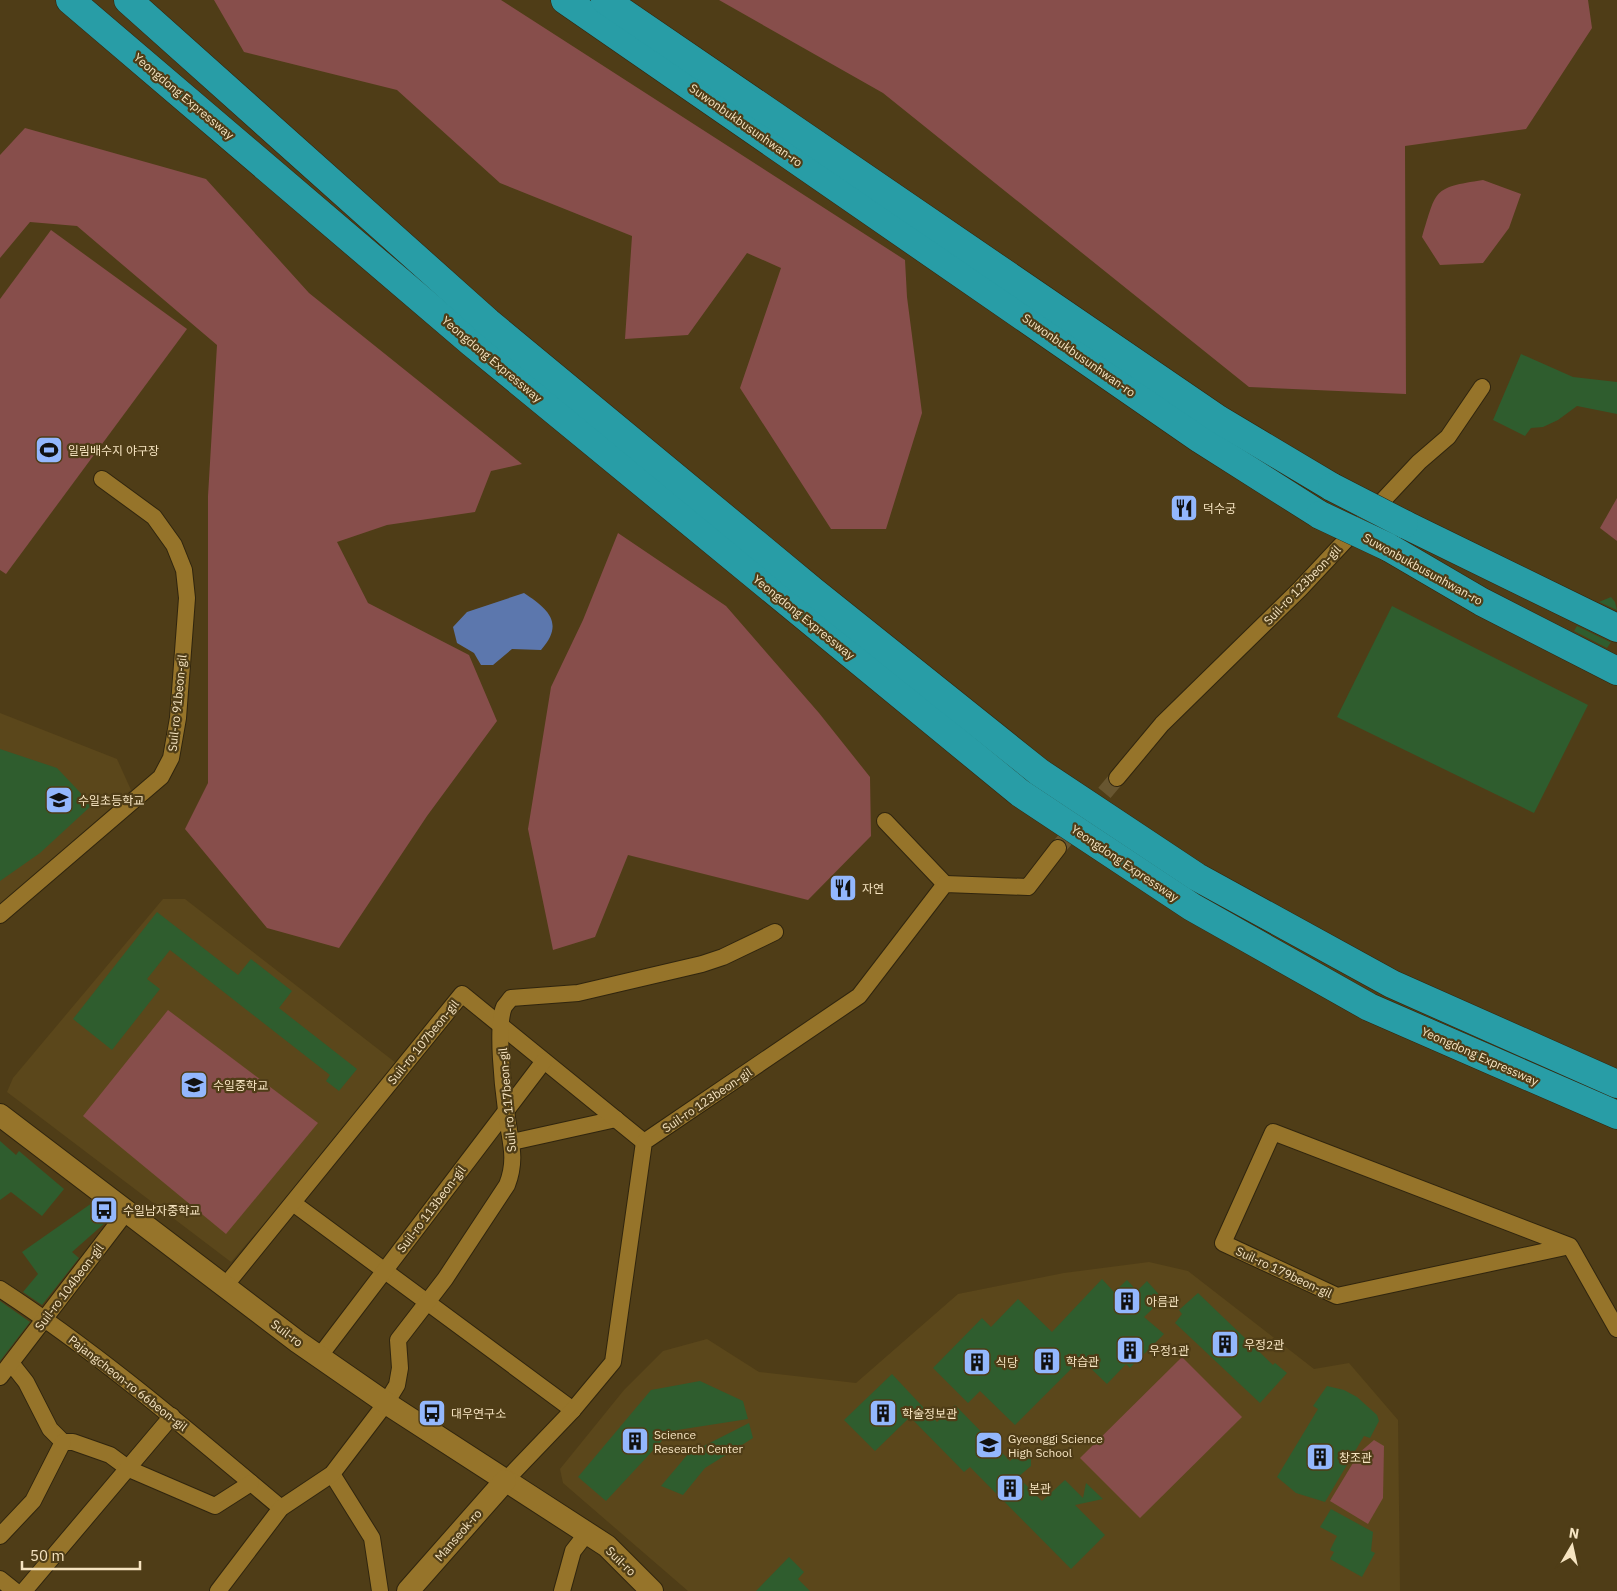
<svg xmlns="http://www.w3.org/2000/svg" width="1617" height="1591" font-family="'IBM Plex Sans','Noto Sans KR',sans-serif">
<style>
.built{fill:#5b471b}
.green{fill:#874e4b}
.water{fill:#5c77ad}
.building{fill:#2f5d2e}
.lines{fill:none;stroke-linecap:round;stroke-linejoin:round}
.street-tunnel{stroke:#685630;stroke-width:16;stroke-dasharray:16 8;stroke-linecap:butt}
.street-casing{stroke:#30250e;stroke-width:18}
.secondary-casing{stroke:#30250e;stroke-width:24}
.highway-casing{stroke:#30250e;stroke-width:29}
.street{stroke:#96742a;stroke-width:16}
.secondary{stroke:#96742a;stroke-width:22}
.highway{stroke:#289da6;stroke-width:28}
.highway-bridge-casing{stroke:#30250e;stroke-width:29;stroke-linecap:butt}
.highway-bridge{stroke:#289da6;stroke-width:28}
.labels{text-anchor:middle;dominant-baseline:central;stroke-width:4.5;stroke-linejoin:round;paint-order:stroke}
.street-label{font-size:12px;fill:#f6e4c1;stroke:#4f3d17}
.poi-label{font-size:12px;fill:#f6e4c1;stroke:#4f3d17;text-anchor:start}
</style>
<rect width="100%" height="100%" fill="#4f3d17"/>
<g class="built">
<path d="M0 713 117 759 131 790 0 906Z"/>
<path d="M163 899H185L396 1063 347 1128 231 1262 7 1092 13 1078Z"/>
<path d="M1149 1262 1188 1271 1314 1369 1349 1363 1398 1420 1400 1591H688L563 1483 560 1469 624 1390 663 1351 707 1339 759 1372 856 1383 958 1294 1064 1273Z"/>
</g>
<g class="green">
<path d="M214 0H501L905 260 907 297 922 413 886 529H831L740 388 781 268 747 253 688 335 625 339 632 236 500 183 397 90 244 52Z"/>
<path d="M719 0H1588L1592 28 1526 129 1405 146 1406 394 1249 387 883 93Z"/>
<path d="M25 128 206 179 309 293 522 464 491 471 475 512 387 525 337 542 368 603 469 655 497 721 427 816 339 948 267 928 185 829 208 783V496L217 345 77 226 30 222 0 258V155Z"/>
<path d="M1483 180 1521 194 1509 228 1483 263 1440 265 1422 237C1437 189 1432 188 1483 180Z"/>
<path d="M51 230 187 329 6 574 0 570V299Z"/>
<path d="M1617 498V541L1600 528Z"/>
<path d="M618 533 726 606 819 713 870 777 871 836 808 900 628 855 595 937 553 950 528 829 551 687 583 620Z"/>
<path d="M168 1010 318 1123 226 1234 83 1116Z"/>
<path d="M1182 1357 1242 1417 1140 1518 1080 1458Z"/>
<path d="M1374 1440 1384 1446 1383 1498 1368 1524 1330 1501 1359 1453Z"/>
</g>
<path class="water" d="M524 593C548 609 565 623 541 650L512 649 493 665H481L474 653 457 643 453 627 467 612Z"/>
<g class="building">
<path d="M1521 354 1573 377 1617 382V414L1577 406 1558 420 1543 427 1531 428 1525 436 1493 420Z"/>
<path d="M1611 597 1615 602 1617 610 1599 602Z"/>
<path d="M1392 606 1588 705 1534 813 1337 717Z"/>
<path d="M1577 626 1610 642H1611L1607 648 1574 631Z"/>
<path d="M0 749 57 768 92 805 40 853 0 881Z"/>
<path d="M157 912 238 975 251 959 292 991 279 1008 357 1069 339 1091 326 1081 330 1075 170 950 147 979 160 989 112 1050 73 1019Z"/>
<path d="M0 1141 16 1155 19 1151 64 1189 42 1216 11 1192 0 1200Z"/>
<path d="M92 1203 106 1222 72 1252 79 1258 42 1305 23 1292 38 1274 22 1252Z"/>
<path d="M1102 1279 1114 1292 1127 1280 1137 1291 1147 1281 1163 1299 1144 1317 1164 1334 1130 1368 1126 1364 1107 1384 1081 1359 1015 1425 980 1391 968 1403 933 1368 982 1318 991 1327 1018 1299 1052 1332Z"/>
<path d="M1198 1293 1273 1365 1275 1363 1287 1373 1260 1403 1175 1323 1182 1314 1179 1310Z"/>
<path d="M0 1301 30 1322 0 1361Z"/>
<path d="M892 1374 937 1422 955 1405 1010 1461 1018 1454 1025 1453 1031 1459V1466L1018 1477 1042 1501 1065 1480 1083 1498 1086 1483 1103 1499 1075 1505 1105 1535 1071 1569 970 1467 964 1472 910 1417 875 1451 844 1420Z"/>
<path d="M700 1381 743 1401 748 1419 671 1431 606 1501 578 1477 651 1390Z"/>
<path d="M1327 1386 1344 1390 1357 1397 1377 1415 1379 1421 1370 1438 1364 1436 1325 1502 1296 1493 1277 1477 1318 1409 1313 1406Z"/>
<path d="M749 1423 753 1438 705 1468 683 1495 661 1486 688 1454Z"/>
<path d="M1331 1509 1373 1532 1371 1551 1375 1553 1362 1577 1330 1559 1334 1552 1330 1550 1337 1536 1320 1527Z"/>
<path d="M789 1557 804 1572 798 1579 810 1591H756Z"/>
</g>
<g class="lines">
<path class="street-tunnel" d="M1058 848 1117 778"/>
<g class="street-casing">
<g id="street">
<path d="M1117 778 1162 724 1300 589 1419 462 1448 437 1482 387"/>
<path d="M885 821 945 884"/>
<path d="M0 915 161 777 171 758 178 718 187 598 184 570 174 545 154 517 102 479"/>
<path d="M512 1142 616 1119"/>
<path d="M293 1203 573 1410"/>
<path d="M1570 1246 1337 1296 1223 1243 1273 1132 1570 1246 1617 1329"/>
<path d="M225 1286 462 994 644 1142"/>
<path d="M0 1289C100 1354 190 1432 281 1508"/>
<path d="M319 1357 544 1061"/>
<path d="M11 1363 26 1382 50 1429 63 1442H73L110 1455 129 1469 215 1506 251 1483"/>
<path d="M0 1377 127 1211"/>
<path d="M332 1474 372 1538 380 1591"/>
<path d="M505 1481 573 1410 613 1362 644 1142 859 996 945 884 1028 887 1058 848"/>
<path d="M0 1536 33 1501 63 1442"/>
<path d="M0 1579 15 1591"/>
<path d="M24 1591 172 1416"/>
<path d="M218 1591 281 1508 332 1474 386 1403 397 1385 400 1368 398 1340 445 1279 507 1185C518 1157 509 1139 506 1110 503 1088 496 1026 504 1007 506 1004 509 1001 511 998L578 993 702 964 723 957 775 932"/>
<path d="M562 1591 573 1551 587 1533"/>
</g>
</g>
<g class="secondary-casing">
<g id="secondary">
<path d="M0 1115 298 1342 386 1403 607 1546 652 1591"/>
<path d="M408 1591 505 1481"/>
</g>
</g>
<g class="highway-casing">
<g id="highway">
<path d="M70 0 472 343 1020 793 1192 907 1369 1007 1617 1115"/>
<path d="M128 0 488 322 813 591 1039 772 1197 877 1392 984 1617 1084"/>
<path d="M565 0 1200 439 1320 515"/>
<path d="M605 0 1218 419 1332 487"/>
<path d="M1404 524 1617 628"/>
<path d="M1388 547 1482 602 1617 671"/>
</g>
</g>
<use href="#street" class="street"/>
<use href="#secondary" class="secondary"/>
<use href="#highway" class="highway"/>
<g class="highway-bridge-casing">
<g id="highway-bridge">
<path d="M1332 487 1404 524"/>
<path d="M1320 515 1388 547"/>
</g>
</g>
<use href="#highway-bridge" class="highway-bridge"/>
</g>
<defs>
<g id="stadium-square" transform="scale(1.4375)"><rect x="-9" y="-9" width="18" height="18" rx="4" fill="#93b7fd" stroke="#4f3d17"/><path d="M0-5a6.5 5 0 1 0 0 10a6.5 5 0 1 0 0-10ZM-3.5-1.8h7v3.6h-7Z" fill="#111"/></g>
<g id="restaurant-square" transform="scale(1.4375)"><rect x="-9" y="-9" width="18" height="18" rx="4" fill="#93b7fd" stroke="#4f3d17"/><path d="M-5-6h1v4h1v-4h1v4h1v-4h1v5L-1.5 .5V6h-2V.5L-5-1ZM5-6V6H3V1.5H1.5Q1.5-4 5-6Z" fill="#111"/></g>
<g id="school-square" transform="scale(1.4375)"><rect x="-9" y="-9" width="18" height="18" rx="4" fill="#93b7fd" stroke="#4f3d17"/><path d="M0-5L7-2L0 1L-7-2ZM-4 1L0 2.5L4 1V4Q0 6-4 4Z" fill="#111"/></g>
<g id="bus-square" transform="scale(1.4375)"><rect x="-9" y="-9" width="18" height="18" rx="4" fill="#93b7fd" stroke="#4f3d17"/><path d="M-5-6H5V4H4V6H2V4H-2V6H-4V4H-5ZM-3.5-4V0h7V-4ZM-3.5 1.2v1.5H-2V1.2ZM2 1.2v1.5H3.5V1.2Z" fill="#111"/></g>
<g id="building-square" transform="scale(1.4375)"><rect x="-9" y="-9" width="18" height="18" rx="4" fill="#93b7fd" stroke="#4f3d17"/><path d="M-4-6H4V6H1V3H-1V6H-4ZM-2.5-4.3h1.7v1.8h-1.7ZM.8-4.3h1.7v1.8H.8ZM-2.5-1h1.7V.8h-1.7ZM.8-1h1.7V.8H.8Z" fill="#111"/></g>
</defs>
<g fill-rule="evenodd">
<use href="#stadium-square" x="49" y="450"/>
<use href="#restaurant-square" x="1184" y="508"/>
<use href="#school-square" x="59" y="800"/>
<use href="#restaurant-square" x="843" y="888"/>
<use href="#school-square" x="194" y="1085"/>
<use href="#bus-square" x="104" y="1210"/>
<use href="#building-square" x="1127" y="1301"/>
<use href="#building-square" x="1225" y="1344"/>
<use href="#building-square" x="1130" y="1350"/>
<use href="#building-square" x="1047" y="1361"/>
<use href="#building-square" x="977" y="1362"/>
<use href="#bus-square" x="432" y="1413"/>
<use href="#building-square" x="883" y="1413"/>
<use href="#building-square" x="635" y="1441"/>
<use href="#school-square" x="989" y="1445"/>
<use href="#building-square" x="1320" y="1457"/>
<use href="#building-square" x="1010" y="1488"/>
</g>
<g class="labels">
<g class="street-label">
<text transform="translate(184 96) rotate(40)">Yeongdong Expressway</text>
<text transform="translate(746 125) rotate(35)">Suwonbukbusunhwan-ro</text>
<text transform="translate(1079 355) rotate(35)">Suwonbukbusunhwan-ro</text>
<text transform="translate(492 359) rotate(40)">Yeongdong Expressway</text>
<text transform="translate(1423 569) rotate(29)">Suwonbukbusunhwan-ro</text>
<text transform="translate(1302 585) rotate(-46)">Suil-ro 123beon-gil</text>
<text transform="translate(804 617) rotate(39)">Yeongdong Expressway</text>
<text transform="translate(177 703) rotate(-84)">Suil-ro 91beon-gil</text>
<text transform="translate(1125 863) rotate(34)">Yeongdong Expressway</text>
<text transform="translate(423 1042) rotate(-51)">Suil-ro 107beon-gil</text>
<text transform="translate(1480 1056) rotate(24)">Yeongdong Expressway</text>
<text transform="translate(507 1100) rotate(-95)">Suil-ro 117beon-gil</text>
<text transform="translate(707 1100) rotate(-34)">Suil-ro 123beon-gil</text>
<text transform="translate(431 1209) rotate(-53)">Suil-ro 113beon-gil</text>
<text transform="translate(1284 1272) rotate(25)">Suil-ro 179beon-gil</text>
<text transform="translate(69 1287) rotate(-53)">Suil-ro 104beon-gil</text>
<text transform="translate(287 1333) rotate(37)">Suil-ro</text>
<text transform="translate(128 1383) rotate(38)">Pajangcheon-ro 66beon-gil</text>
<text transform="translate(458 1535) rotate(-49)">Manseok-ro</text>
<text transform="translate(621 1561) rotate(44)">Suil-ro</text>
</g>
<g class="poi-label">
<text x="68" y="450">일림배수지 야구장</text>
<text x="1203" y="508">덕수궁</text>
<text x="78" y="800">수일초등학교</text>
<text x="862" y="888">자연</text>
<text x="213" y="1085">수일중학교</text>
<text x="123" y="1210">수일남자중학교</text>
<text x="1146" y="1301">아름관</text>
<text x="1244" y="1344">우정2관</text>
<text x="1149" y="1350">우정1관</text>
<text x="1066" y="1361">학습관</text>
<text x="996" y="1362">식당</text>
<text x="451" y="1413">대우연구소</text>
<text x="902" y="1413">학술정보관</text>
<text x="654" y="1434">Science<tspan x="654" dy="14">Research Center</tspan></text>
<text x="1008" y="1438">Gyeonggi Science<tspan x="1008" dy="14">High School</tspan></text>
<text x="1339" y="1457">창조관</text>
<text x="1029" y="1488">본관</text>
</g>
</g>
<g transform="translate(1572 1546) rotate(9)" stroke="#4f3d17" stroke-width="4" paint-order="stroke">
<path d="M0-4L9 19L0 12L-9 19Z" fill="#f6e4c1"/>
<text y="-8" font-size="14" font-weight="bold" text-anchor="middle" fill="#f6e4c1">N</text>
</g>
<path d="M22 1561v8h118v-8" fill="none" stroke="#f6e4c1" stroke-width="2.5"/>
<text x="30" y="1561" font-size="15" fill="#f6e4c1" stroke="#4f3d17" stroke-width="4" paint-order="stroke">50 m</text>
</svg>
